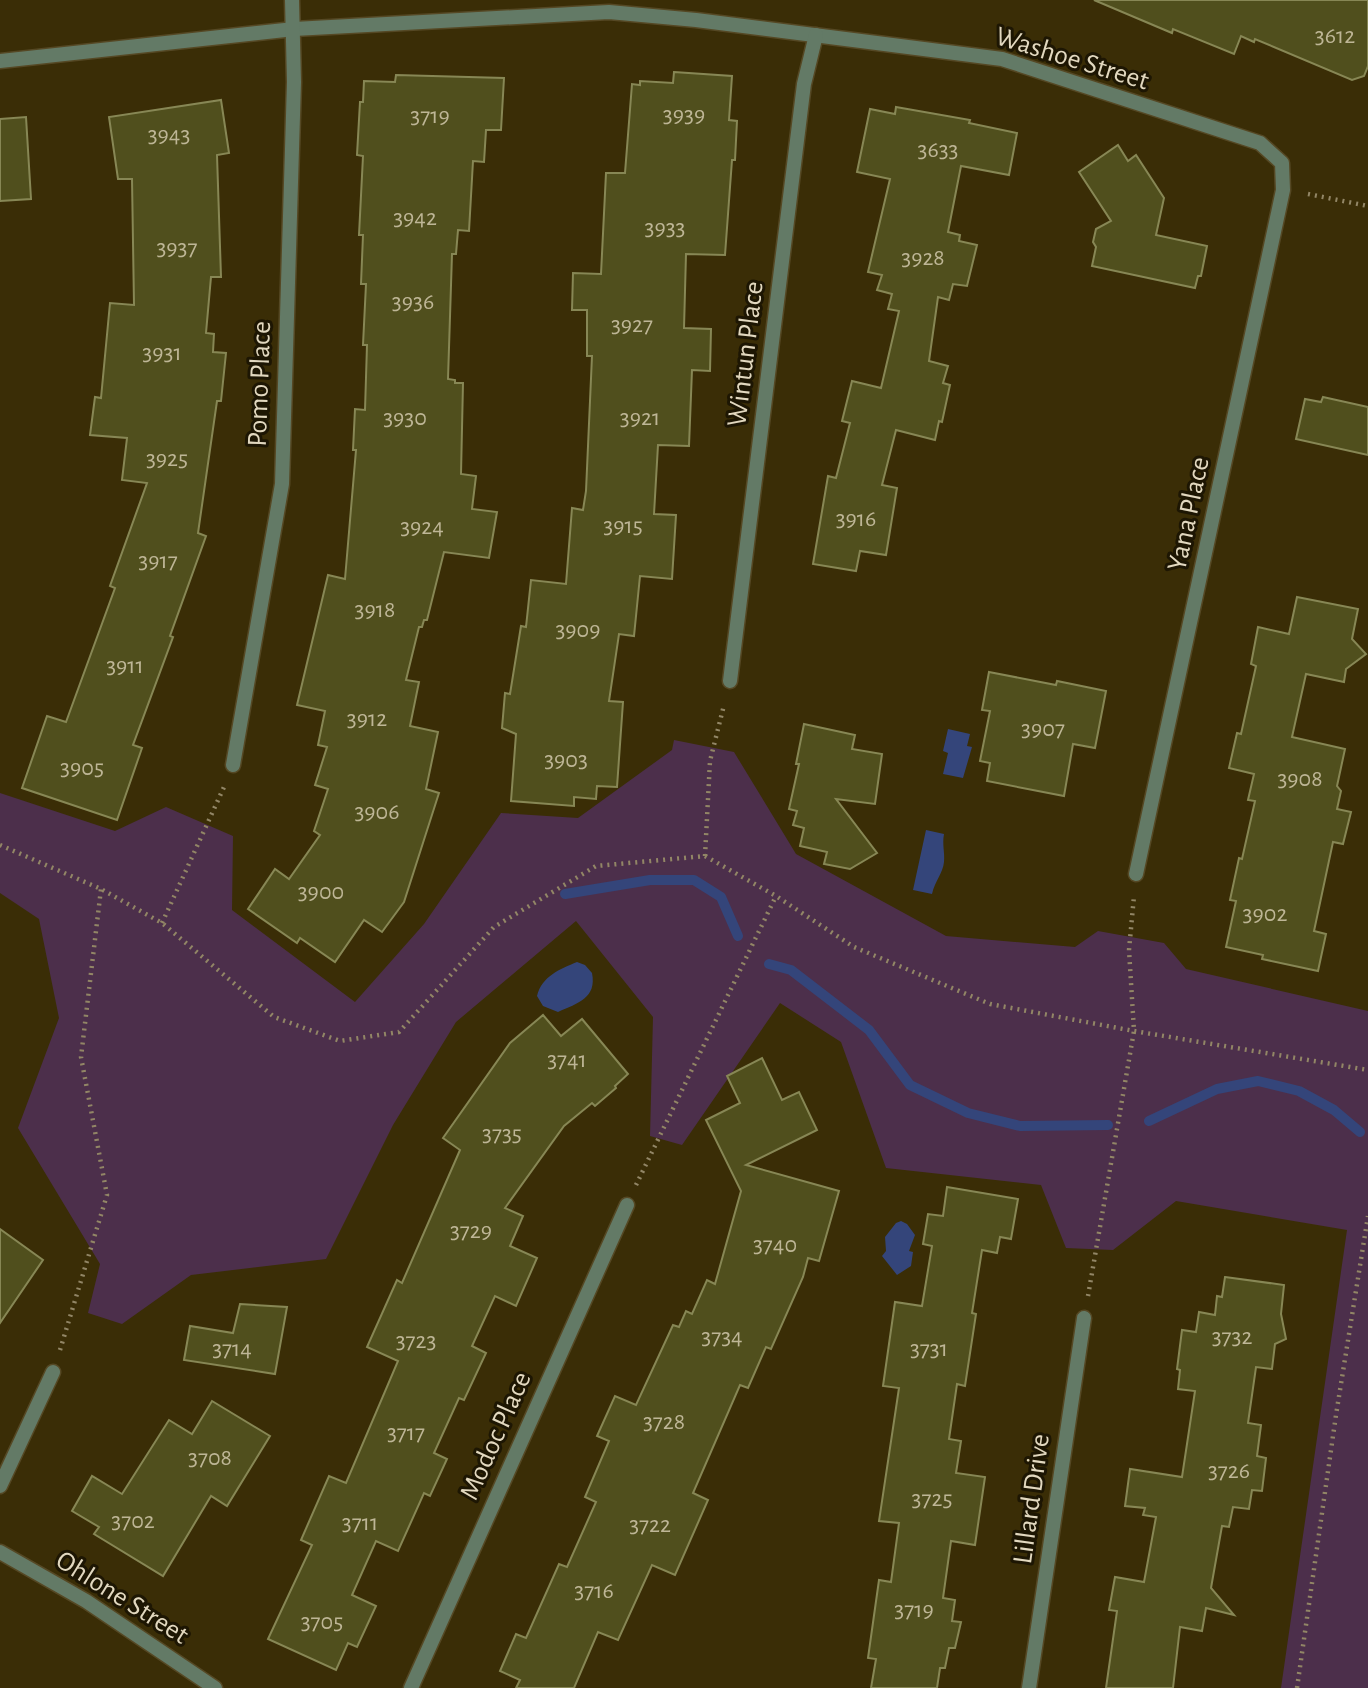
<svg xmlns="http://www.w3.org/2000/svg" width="1368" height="1688" font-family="'Alegreya Sans',sans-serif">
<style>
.green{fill:#4c2f4b}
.water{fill:#34457a}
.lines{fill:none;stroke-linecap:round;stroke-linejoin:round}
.stream{stroke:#34457a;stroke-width:10}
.building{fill:#504f1d;stroke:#878755;stroke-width:2}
.street-casing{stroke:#554824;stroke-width:17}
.path{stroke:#928666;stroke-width:4.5;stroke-dasharray:2 5;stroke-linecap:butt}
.street{stroke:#637a66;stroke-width:14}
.labels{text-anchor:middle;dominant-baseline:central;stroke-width:6;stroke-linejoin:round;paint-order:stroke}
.number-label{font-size:24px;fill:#beb696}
.street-label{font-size:28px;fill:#e2d8bf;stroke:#1d1603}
</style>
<rect width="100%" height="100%" fill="#3a2d06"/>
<path class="green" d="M674 740 734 752 796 854 946 936 1075 947 1098 931 1164 943 1186 969 1368 1011V1688H1281L1347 1230 1176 1201 1113 1250 1066 1248 1041 1185 886 1168 841 1042 780 1003 682 1145 650 1136 653 1017 576 921 456 1022 393 1125 326 1259 191 1275 122 1324 88 1313 100 1264 18 1128 59 1018 39 919 0 893V793L115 831 166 807 233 836 232 910 355 1002 424 924 501 813 578 818 672 750Z"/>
<g class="water">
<path d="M948 729 970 734 967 746 972 747 963 778 943 774 948 753 943 751Z"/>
<path d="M926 830 944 834C942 845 945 852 944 862 943 873 935 881 932 894L913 890Z"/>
<path d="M577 962 585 965 592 973C597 998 578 1003 558 1012L543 1006 537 996C542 976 560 969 577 962Z"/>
<path d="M901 1221 907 1224 915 1235 909 1251 913 1252 911 1266 897 1275 882 1256 886 1251 885 1237 896 1223Z"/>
</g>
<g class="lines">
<g class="stream">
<path d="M565 894 650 880H694L721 897 738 936"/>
<path d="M769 964 791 970 869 1030 910 1085 968 1113 1020 1126 1108 1125"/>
<path d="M1149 1121 1217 1089 1258 1081 1299 1091 1334 1110 1360 1132"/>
</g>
</g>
<g class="building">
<path d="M1094 0H1368V66L1364 76 1352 80 1255 39 1254 42 1241 36 1234 54 1173 29 1172 33Z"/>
<path d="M674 72 732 76 729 120 737 121 735 160H732L725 255 686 254 684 328 711 329 710 371 692 370 689 446 658 445 654 514 676 515 672 579 640 576 634 636 619 634 609 701 623 702 617 787 597 786 596 799 574 797V806L511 801 516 734 502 728 505 693 510 694 521 626 526 627 531 580 566 584 572 508 583 510 586 491 592 356H587V310H572L573 273 601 274 606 173H625L632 84 640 85V81L673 83Z"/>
<path d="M396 75 504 78 501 130H486L484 162 473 161 469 231 458 230 456 254H452L448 379 455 380V383H463L461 474 476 476 472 509 497 512 489 558 444 552 427 620H424L422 627H419L406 680 419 682 410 726 438 732 426 789 439 793 404 902 382 932 364 920 335 962 300 938 297 943 248 909 275 869 289 879 320 835 314 831 328 789 315 785 327 747 318 745 325 711 297 705 328 575 345 579 356 450H353L355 409 365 410 367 345H363L366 284H361L363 235H359L363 156 357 155 360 102H363L364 81 395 82Z"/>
<path d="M221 100 229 153 217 155 221 277H211L206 333 214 334 213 352 226 353 221 401H217L198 533 206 536 170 636 173 637 133 745 142 748 117 820 22 788 47 716 66 722 115 588 110 586 147 483 122 480 127 438 90 435 95 397 101 398 110 303 134 305 132 179H118L109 117Z"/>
<path d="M896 107 970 120 969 123 1017 133 1009 175 961 166 948 232 960 235 959 241 977 245 967 286 953 284 949 300 938 297 929 361 948 366 943 383 950 385 942 422 939 421 935 440 896 430 882 485 897 488 886 555 860 551 856 571 813 564 828 476 836 478 850 423 842 421 852 381 881 388 899 311 888 309 892 294 877 290 882 275 868 272 890 179 857 172 870 109 895 114Z"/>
<path d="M26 117 31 199 0 201V119Z"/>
<path d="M1118 145 1128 161 1136 155 1164 198 1156 235 1207 246 1201 276H1198L1195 288 1092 266 1096 247 1093 242 1096 229 1111 221 1079 172Z"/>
<path d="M1323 397 1368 407V455L1296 439 1305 399 1321 402Z"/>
<path d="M1297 597 1358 609 1352 639 1366 654 1346 669 1344 682 1306 674 1292 737 1345 749 1337 786 1341 791 1337 809 1351 812 1343 844 1333 842 1314 931 1326 934 1318 971 1262 959 1263 955 1226 947 1236 901 1230 900 1239 858 1242 859 1255 801 1248 800 1254 774 1229 768 1237 733 1241 734 1256 666 1251 664 1258 627 1289 634Z"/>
<path d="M989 672 1056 685 1057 681 1106 691 1095 748 1073 744 1064 796 987 781 990 763 980 761 990 711 982 710Z"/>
<path d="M804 724 855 735 852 749 882 754 875 804 836 799 877 853 850 869 824 864 827 852 800 846 804 828 793 825 797 811 789 809 799 764H796Z"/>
<path d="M543 1015 561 1036 582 1019 628 1074 615 1086 616 1088 595 1106 592 1103 564 1126 505 1208 523 1216 510 1246 537 1258 516 1306 495 1296 472 1346 486 1353 464 1400 459 1398 434 1453 447 1459 430 1496 424 1493 398 1551 376 1541 352 1595 376 1606 357 1647 348 1643 336 1670 268 1639 312 1545 301 1540 329 1476 346 1483 398 1361 367 1347 397 1280 402 1283 460 1150 443 1138 510 1043Z"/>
<path d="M762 1058 782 1100 799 1092 817 1130 746 1165 839 1191 819 1261 808 1258 803 1277 771 1349 766 1347 748 1388 740 1385 693 1493 708 1500 675 1575 652 1565 618 1640 598 1632 574 1688H516L520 1680 500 1671 516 1634 526 1638 559 1564 567 1567 596 1502 585 1497 609 1441 597 1436 615 1396 636 1405 673 1325 679 1327 686 1311 692 1314 707 1280 715 1284 741 1191 706 1120 740 1103 727 1076Z"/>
<path d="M947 1187 1018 1199 1011 1239 1000 1237 997 1253 982 1250 972 1313 976 1314 965 1386 957 1384 949 1439 961 1441 956 1473 985 1477 975 1545 951 1541 943 1598 955 1600 952 1621 961 1622 955 1648H949L945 1668H940L937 1688H871L876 1659 868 1658 879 1580 891 1582 899 1523 879 1521 899 1388 883 1386 895 1302 922 1306 932 1246 923 1244 928 1214 943 1216Z"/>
<path d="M0 1229 43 1260 0 1323Z"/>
<path d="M1225 1277 1284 1285 1281 1314 1286 1339 1275 1344 1272 1369 1256 1367 1248 1423 1261 1425 1257 1456 1266 1458 1262 1491 1252 1490 1249 1509 1233 1507 1229 1527 1222 1526 1211 1588 1234 1615 1206 1608 1202 1631 1180 1627 1173 1688H1106L1117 1611 1109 1610 1115 1577 1144 1582 1156 1517 1143 1515 1145 1508 1125 1506 1130 1469 1182 1477 1195 1391 1178 1389 1180 1370 1177 1369 1182 1330 1196 1332 1199 1312 1215 1315 1217 1296 1222 1297Z"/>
<path d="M240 1304 287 1307 275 1374 184 1360 190 1326 233 1333Z"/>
<path d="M212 1401 270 1436 227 1506 211 1496 163 1576 94 1534 99 1527 72 1511 92 1476 122 1494 169 1420 192 1434Z"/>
</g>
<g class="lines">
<g class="street-casing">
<g id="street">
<path d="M0 61 294 29 609 12 696 20 1002 59 1260 143 1282 163 1283 190 1136 874"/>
<path d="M730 681 804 84 816 35"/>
<path d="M233 765 282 484 294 82 292 0"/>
<path d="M0 1486 53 1372"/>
<path d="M0 1552 86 1601 215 1688"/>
<path d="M411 1688 627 1205"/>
<path d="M1029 1688 1084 1318"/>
</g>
</g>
<g class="path">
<path d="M1308 194 1368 206"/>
<path d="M0 845 101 889 162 923 274 1017 340 1041 399 1032 494 927 596 866 705 856 776 896 854 947 990 1004 1134 1031 1368 1070"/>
<path d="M705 856 710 761 724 705"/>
<path d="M162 923 224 787"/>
<path d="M636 1185 776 896"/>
<path d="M1088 1296 1134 1031 1129 950 1134 896"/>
<path d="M60 1350 107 1195 81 1057 101 889"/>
<path d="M1297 1688 1336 1415 1368 1216"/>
</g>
<use href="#street" class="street"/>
</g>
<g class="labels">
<g class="number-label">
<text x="1335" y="36">3612</text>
<text x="684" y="115">3939</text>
<text x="430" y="116">3719</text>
<text x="169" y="135">3943</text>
<text x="938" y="150">3633</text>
<text x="415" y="218">3942</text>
<text x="665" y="228">3933</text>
<text x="177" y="248">3937</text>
<text x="923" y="258">3928</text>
<text x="413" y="302">3936</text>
<text x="632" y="325">3927</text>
<text x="162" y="353">3931</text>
<text x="405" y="418">3930</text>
<text x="640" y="418">3921</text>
<text x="167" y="459">3925</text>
<text x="856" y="519">3916</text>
<text x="623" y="526">3915</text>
<text x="422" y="527">3924</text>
<text x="158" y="561">3917</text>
<text x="375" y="610">3918</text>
<text x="578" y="630">3909</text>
<text x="125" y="666">3911</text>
<text x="367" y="719">3912</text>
<text x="1043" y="729">3907</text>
<text x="566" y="760">3903</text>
<text x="82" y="768">3905</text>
<text x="1300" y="779">3908</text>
<text x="377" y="812">3906</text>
<text x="321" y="892">3900</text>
<text x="1265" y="914">3902</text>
<text x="567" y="1060">3741</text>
<text x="502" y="1134">3735</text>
<text x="471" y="1231">3729</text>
<text x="775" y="1245">3740</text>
<text x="722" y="1337">3734</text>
<text x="1232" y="1337">3732</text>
<text x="416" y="1341">3723</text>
<text x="232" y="1349">3714</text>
<text x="929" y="1349">3731</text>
<text x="664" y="1422">3728</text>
<text x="406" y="1433">3717</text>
<text x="210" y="1458">3708</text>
<text x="1229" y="1471">3726</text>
<text x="932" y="1499">3725</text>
<text x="133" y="1521">3702</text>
<text x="360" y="1523">3711</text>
<text x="650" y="1525">3722</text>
<text x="594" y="1591">3716</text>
<text x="914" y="1610">3719</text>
<text x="322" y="1622">3705</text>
</g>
<g class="street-label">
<text transform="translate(1072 59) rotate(17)">Washoe Street</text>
<text transform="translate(746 354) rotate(-83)">Wintun Place</text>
<text transform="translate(260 384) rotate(-88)">Pomo Place</text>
<text transform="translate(1189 514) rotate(-78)">Yana Place</text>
<text transform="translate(496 1436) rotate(-66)">Modoc Place</text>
<text transform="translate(1032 1499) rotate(-82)">Lillard Drive</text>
<text transform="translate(122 1598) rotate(32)">Ohlone Street</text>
</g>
</g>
</svg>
